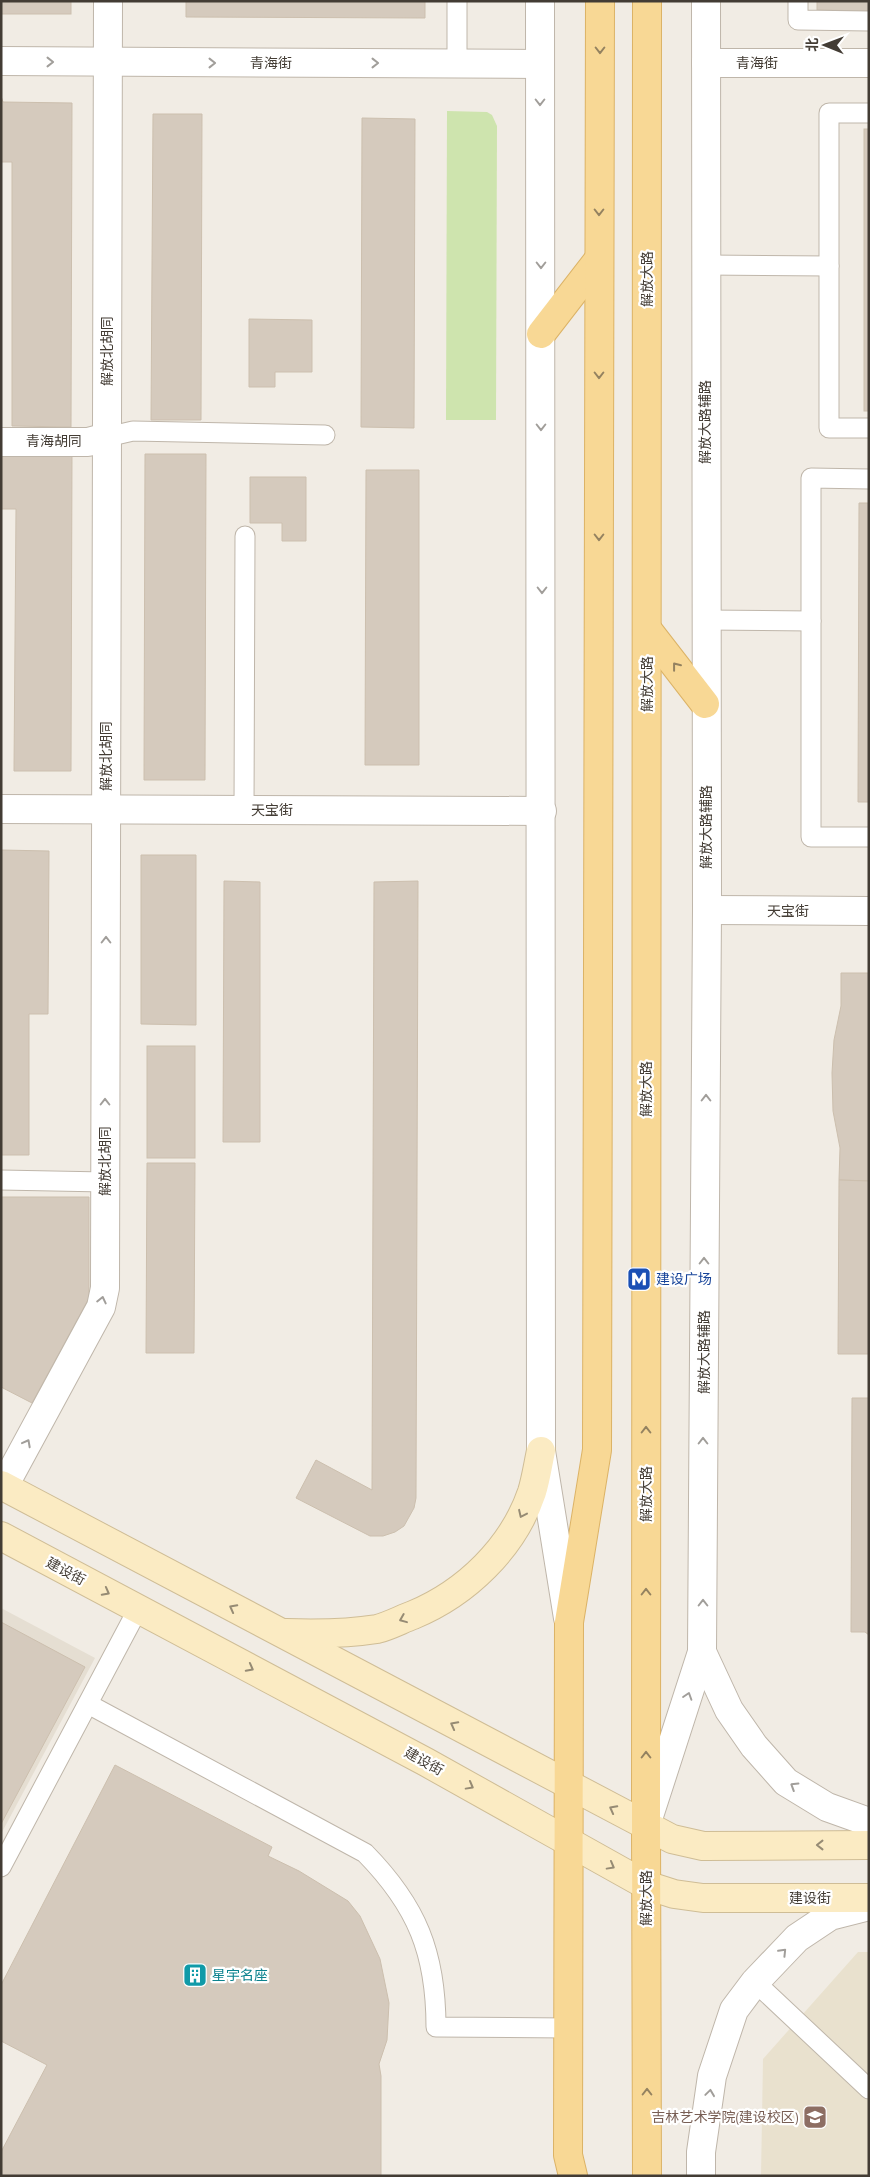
<svg xmlns="http://www.w3.org/2000/svg" width="870" height="2177" font-family="'PT Sans Narrow','Noto Sans SC',sans-serif">
<style>
.residential{fill:#e5ded2}
.education{fill:#e9e1ce}
.green{fill:#cee4ae}
.building{fill:#d5cabd;stroke:#ccbfae}
.lines{fill:none;stroke-linecap:round;stroke-linejoin:round}
.service-casing{stroke:#bfb6aa;stroke-width:21}
.minor-casing{stroke:#bfb6aa;stroke-width:30}
.tertiary-casing{stroke:#bfb6aa;stroke-width:30}
.secondary-casing{stroke:#cfbd96;stroke-width:30}
.primary-casing{stroke:#dcb366;stroke-width:30}
.service{stroke:#fff;stroke-width:19}
.minor{stroke:#fff;stroke-width:28}
.tertiary{stroke:#fff;stroke-width:28}
.secondary{stroke:#fbebc3;stroke-width:28}
.primary{stroke:#f8d895;stroke-width:28}
.oneway{stroke:#948260}
.oneway2{stroke:#a19e9a}
.oneway3{stroke:#968b74}
.labels{text-anchor:middle;dominant-baseline:central;stroke-width:4.5;stroke-linejoin:round;paint-order:stroke}
.street-label{font-size:14px;fill:#433c34;stroke:#fff}
.transit-label{font-size:14px;fill:#164399;stroke:#fff;text-anchor:start}
.culture-label{font-size:14px;fill:#0d838f;stroke:#fff;text-anchor:start}
.education-label{font-size:14px;fill:#785e54;stroke:#fff;text-anchor:end}
</style>
<rect width="100%" height="100%" fill="#f1ece4"/>
<path class="residential" d="M1 1608 95 1658 1 1834Z"/>
<path class="education" d="M858 1952H869V2176H761L763 2059Z"/>
<path class="green" d="M447 111 487 112 492 115 497 126 496 420H446Z"/>
<g class="building">
<rect x="1" y="1" width="70" height="13"/>
<path d="M186 1H425V18L186 17Z"/>
<path d="M817 1H869V11L817 10Z"/>
<path d="M1 96 3 102 72 103 71 427 12 426V162H1Z"/>
<path d="M153 114H202L201 420H151Z"/>
<path d="M362 118 415 119 414 428 361 427Z"/>
<rect x="864" y="129" width="5" height="282"/>
<path d="M249 319 312 320V372H275V387H249Z"/>
<path d="M1 451H72L71 771H14L16 509H1Z"/>
<path d="M145 454H206L205 780H144Z"/>
<path d="M366 470H419V765H365Z"/>
<path d="M250 477H306V541H282V523H250Z"/>
<path d="M859 503H869V802H858Z"/>
<path d="M1 850 49 851 48 1014H29V1155H1Z"/>
<path d="M141 855H196V1025L141 1024Z"/>
<path d="M224 881 260 882V1142H223Z"/>
<path d="M418 881 416 1498 414 1508 404 1526 395 1532 383 1536H370L296 1498 316 1460 372 1490 374 882Z"/>
<path d="M841 973H869V1181L839 1180 840 1148 833 1111 832 1073 834 1040 841 1006Z"/>
<rect x="147" y="1046" width="48" height="112"/>
<path d="M147 1163H195L194 1353H146Z"/>
<path d="M839 1180 869 1181V1354H838Z"/>
<path d="M1 1197H89V1298L32 1403 1 1387Z"/>
<path d="M852 1398H869V1635L865 1632H851Z"/>
<path d="M1 1622 85 1667 1 1824Z"/>
<path d="M115 1765 272 1847 268 1856 299 1871 348 1901 360 1916 380 1959 389 2003 387 2040 379 2064 381 2076V2176H1V2152L47 2065 1 2041V1985Z"/>
</g>
<g class="lines">
<g class="service-casing">
<g id="service">
<path d="M798 1V20L869 21"/>
<path d="M457 64V1"/>
<path d="M869 113H829V428H869"/>
<path d="M705 265 829 266"/>
<path d="M107 437 133 431 325 435"/>
<path d="M869 479 811 478V837H869"/>
<path d="M706 620 811 621"/>
<path d="M244 810 245 536"/>
<path d="M1 1180 105 1182"/>
<path d="M88 1704 365 1853C417 1906 436 1953 436 2027L568 2028"/>
<path d="M1 1867 138 1609"/>
<path d="M755 1982 869 2089"/>
</g>
</g>
<g class="minor-casing">
<g id="minor">
<path d="M1 442H88L107 437"/>
<path d="M1 809 542 811"/>
<path d="M4 1486 101 1307 105 1288 108 1"/>
</g>
</g>
<g class="tertiary-casing">
<g id="tertiary">
<path d="M540 1 541 1451 568 1618"/>
<path d="M1 61 540 64"/>
<path d="M706 63H869"/>
<path d="M707 910 869 911"/>
<path d="M702 1652 729 1710 754 1746 786 1782 827 1807 869 1822"/>
<path d="M648 1819 702 1652 707 910 706 1"/>
<path d="M701 2176V2152L712 2076 734 2010 755 1982 797 1938 830 1916 869 1906"/>
</g>
</g>
<g class="secondary-casing">
<g id="secondary">
<path d="M1 1485 672 1839 703 1846 869 1845"/>
<path d="M1 1536 426 1762 646 1885 674 1894 703 1898H869"/>
<path d="M286 1633C317 1634 346 1634 377 1629 389 1626 402 1619 413 1615 466 1593 513 1548 532 1492 536 1479 538 1465 541 1451"/>
</g>
</g>
<g class="primary-casing">
<g id="primary">
<path d="M541 334 599 259"/>
<path d="M647 629 705 704"/>
<path d="M573 2176 568 2155 569 1622 597 1450 600 1"/>
<path d="M647 2176 646 1826 647 1"/>
</g>
</g>
<use href="#service" class="service"/>
<use href="#minor" class="minor"/>
<use href="#tertiary" class="tertiary"/>
<use href="#secondary" class="secondary"/>
<use href="#primary" class="primary"/>
</g>
<defs><path id="oneway-chevron" d="M-2-3.5L2.5 0L-2 3.5" fill="none" stroke-width="1.6" stroke-linecap="round" stroke-linejoin="round" transform="scale(1.25)"/></defs>
<g class="oneway">
<use href="#oneway-chevron" transform="translate(600 50) rotate(90)"/>
<use href="#oneway-chevron" transform="translate(599 212) rotate(90)"/>
<use href="#oneway-chevron" transform="translate(599 375) rotate(90)"/>
<use href="#oneway-chevron" transform="translate(599 537) rotate(90)"/>
<use href="#oneway-chevron" transform="translate(676 666) rotate(-128)"/>
<use href="#oneway-chevron" transform="translate(646 1430) rotate(-90)"/>
<use href="#oneway-chevron" transform="translate(646 1592) rotate(-90)"/>
<use href="#oneway-chevron" transform="translate(646 1755) rotate(-90)"/>
<use href="#oneway-chevron" transform="translate(647 2092) rotate(-90)"/>
</g>
<g class="oneway2">
<use href="#oneway-chevron" transform="translate(50 62)"/>
<use href="#oneway-chevron" transform="translate(212 63)"/>
<use href="#oneway-chevron" transform="translate(375 63)"/>
<use href="#oneway-chevron" transform="translate(540 102) rotate(90)"/>
<use href="#oneway-chevron" transform="translate(541 265) rotate(90)"/>
<use href="#oneway-chevron" transform="translate(541 427) rotate(90)"/>
<use href="#oneway-chevron" transform="translate(542 590) rotate(90)"/>
<use href="#oneway-chevron" transform="translate(106 940) rotate(-90)"/>
<use href="#oneway-chevron" transform="translate(706 1098) rotate(-90)"/>
<use href="#oneway-chevron" transform="translate(105 1102) rotate(-90)"/>
<use href="#oneway-chevron" transform="translate(704 1261) rotate(-90)"/>
<use href="#oneway-chevron" transform="translate(102 1300) rotate(-77)"/>
<use href="#oneway-chevron" transform="translate(703 1441) rotate(-90)"/>
<use href="#oneway-chevron" transform="translate(27 1443) rotate(-62)"/>
<use href="#oneway-chevron" transform="translate(703 1603) rotate(-90)"/>
<use href="#oneway-chevron" transform="translate(688 1696) rotate(-72)"/>
<use href="#oneway-chevron" transform="translate(794 1786) rotate(-148)"/>
<use href="#oneway-chevron" transform="translate(783 1952) rotate(-46)"/>
<use href="#oneway-chevron" transform="translate(710 2093) rotate(-82)"/>
</g>
<g class="oneway3">
<use href="#oneway-chevron" transform="translate(522 1514) rotate(115)"/>
<use href="#oneway-chevron" transform="translate(106 1592) rotate(28)"/>
<use href="#oneway-chevron" transform="translate(233 1608) rotate(-152)"/>
<use href="#oneway-chevron" transform="translate(403 1619) rotate(158)"/>
<use href="#oneway-chevron" transform="translate(250 1668) rotate(28)"/>
<use href="#oneway-chevron" transform="translate(454 1725) rotate(-152)"/>
<use href="#oneway-chevron" transform="translate(470 1786) rotate(29)"/>
<use href="#oneway-chevron" transform="translate(613 1809) rotate(-152)"/>
<use href="#oneway-chevron" transform="translate(820 1845) rotate(180)"/>
<use href="#oneway-chevron" transform="translate(611 1866) rotate(29)"/>
</g>
<defs>
<g id="metro-square" transform="scale(1.25)"><rect x="-9" y="-9" width="18" height="18" rx="4" fill="#1a4fb4" stroke="#fff"/><path d="M-5.5 5V-5H-3L0 0L3-5H5.5V5H3V-.5L0 4L-3-.5V5Z" fill="#fff"/></g>
<g id="building-square" transform="scale(1.25)"><rect x="-9" y="-9" width="18" height="18" rx="4" fill="#0f9aa8" stroke="#fff"/><path d="M-4-6H4V6H1V3H-1V6H-4ZM-2.5-4.3h1.7v1.8h-1.7ZM.8-4.3h1.7v1.8H.8ZM-2.5-1h1.7V.8h-1.7ZM.8-1h1.7V.8H.8Z" fill="#fff"/></g>
<g id="university-square" transform="scale(1.25)"><rect x="-9" y="-9" width="18" height="18" rx="4" fill="#8d6e63" stroke="#fff"/><path d="M0-5L7-2L0 1L-7-2ZM-4 1L0 2.5L4 1V4Q0 6-4 4Z" fill="#fff"/></g>
</defs>
<g fill-rule="evenodd">
<use href="#metro-square" x="639" y="1279"/>
<use href="#building-square" x="195" y="1975"/>
<use href="#university-square" x="815" y="2117"/>
</g>
<g class="labels">
<g class="street-label">
<text x="271" y="63">青海街</text>
<text x="757" y="63">青海街</text>
<text transform="translate(647 279) rotate(-90)">解放大路</text>
<text transform="translate(107 351) rotate(-90)">解放北胡同</text>
<text transform="translate(705 422) rotate(-90)">解放大路辅路</text>
<text x="54" y="441">青海胡同</text>
<text transform="translate(647 684) rotate(-90)">解放大路</text>
<text transform="translate(106 756) rotate(-90)">解放北胡同</text>
<text x="272" y="810">天宝街</text>
<text transform="translate(706 827) rotate(-90)">解放大路辅路</text>
<text x="788" y="911">天宝街</text>
<text transform="translate(646 1089) rotate(-90)">解放大路</text>
<text transform="translate(105 1161) rotate(-90)">解放北胡同</text>
<text transform="translate(704 1352) rotate(-90)">解放大路辅路</text>
<text transform="translate(646 1494) rotate(-90)">解放大路</text>
<text transform="translate(66 1571) rotate(28)">建设街</text>
<text transform="translate(424 1761) rotate(29)">建设街</text>
<text transform="translate(646 1898) rotate(-90)">解放大路</text>
<text x="810" y="1898">建设街</text>
</g>
<g class="transit-label">
<text x="656" y="1279">建设广场</text>
</g>
<g class="culture-label">
<text x="212" y="1975">星宇名座</text>
</g>
<g class="education-label">
<text x="798" y="2117">吉林艺术学院(建设校区)</text>
</g>
</g>
<rect width="870" height="2177" fill="none" stroke="#433c34" stroke-width="5"/>
<g transform="translate(825 45) rotate(271)" stroke="#ffffff" stroke-width="4" paint-order="stroke">
<path d="M0-4L9 19L0 12L-9 19Z" fill="#433c34"/>
<text y="-8" font-size="14" font-weight="bold" text-anchor="middle" fill="#433c34">北</text>
</g>
</svg>
